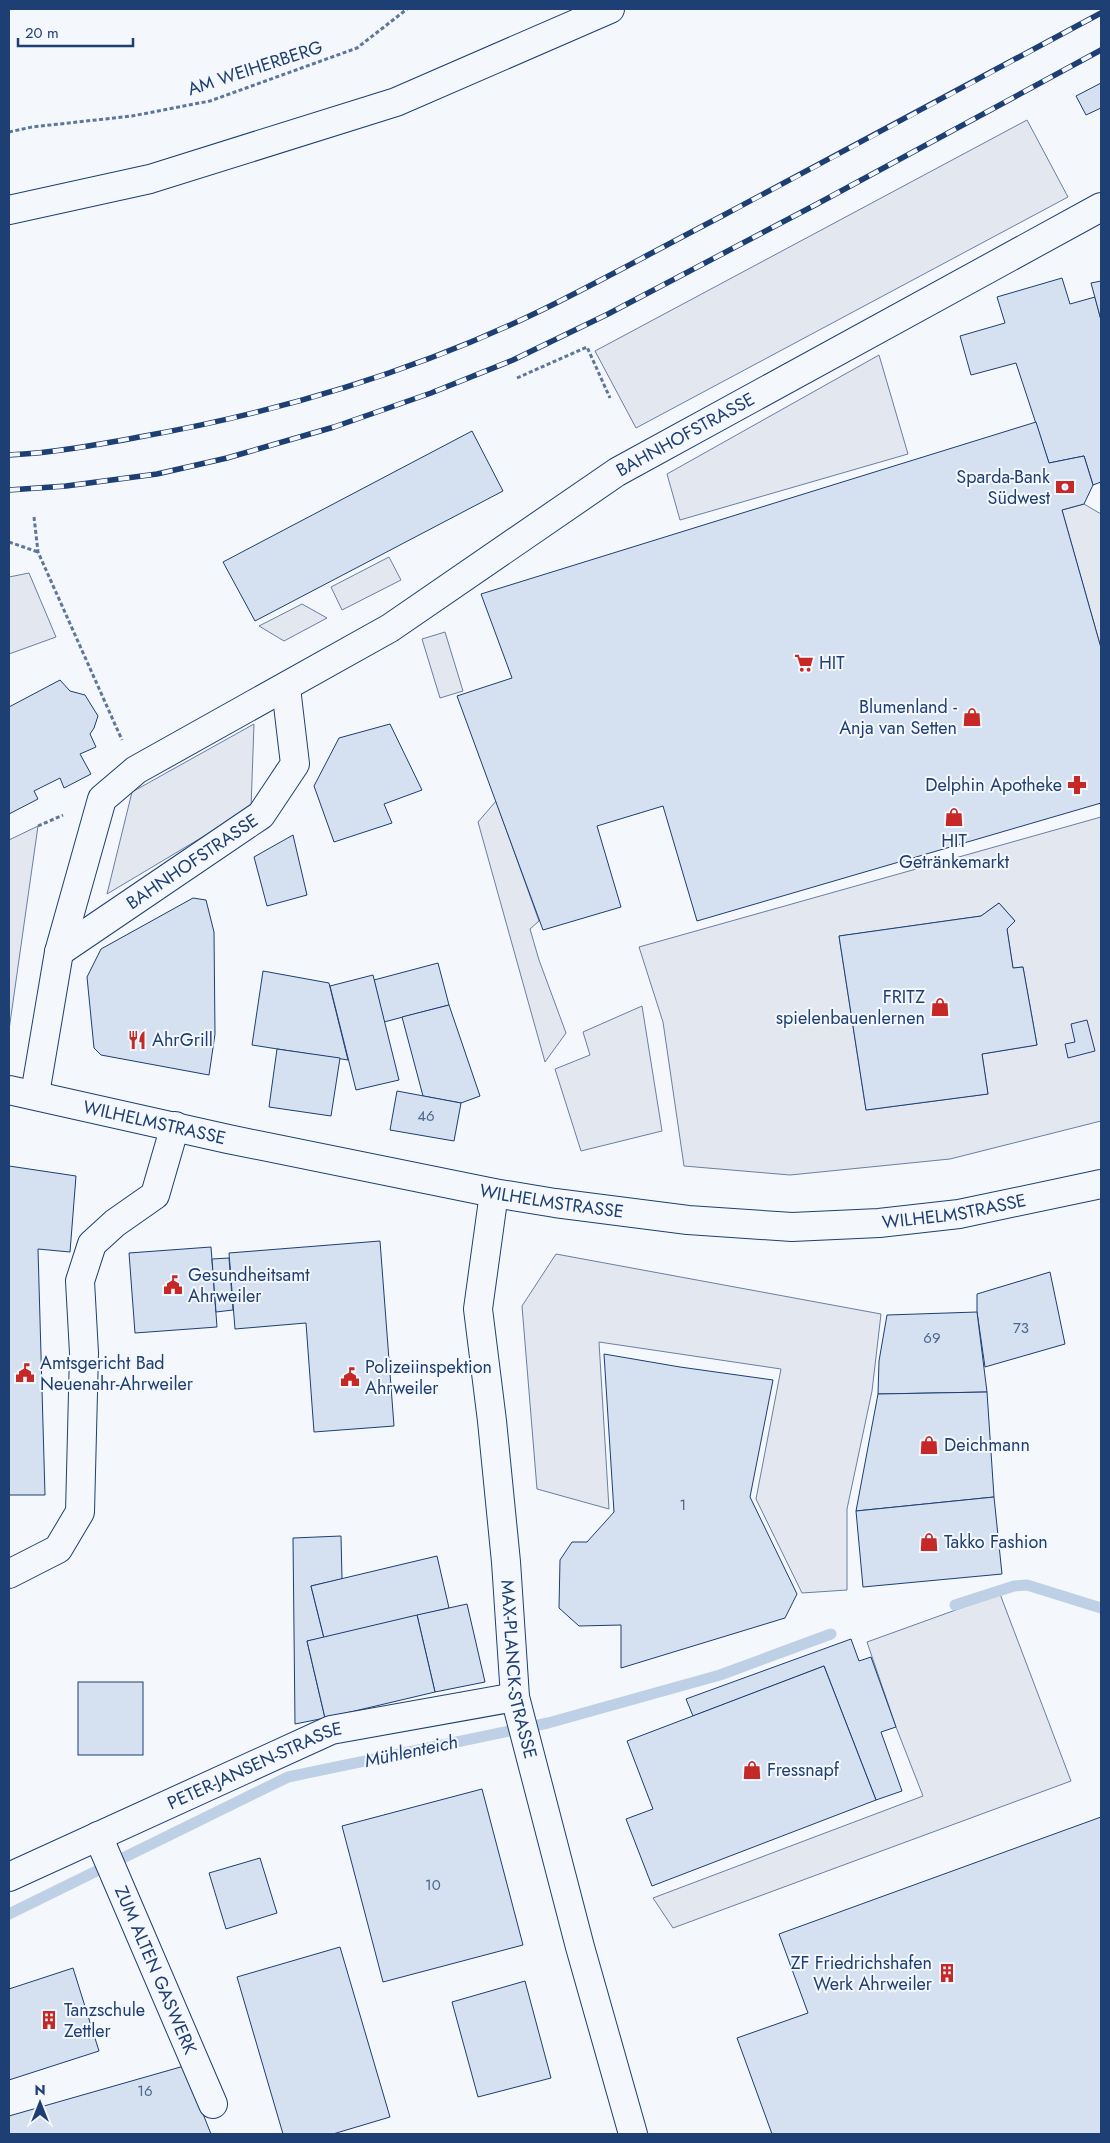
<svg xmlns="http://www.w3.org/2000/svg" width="1110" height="2143" font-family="Jost,sans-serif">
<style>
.parking{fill:#e3e8f0;stroke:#687fa3;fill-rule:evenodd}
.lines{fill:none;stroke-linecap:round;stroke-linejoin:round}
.stream{stroke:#bed0e5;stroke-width:11}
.building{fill:#d5e0f0;stroke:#1d3f73}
.minor-casing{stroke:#1d3f73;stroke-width:30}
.major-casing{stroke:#1d3f73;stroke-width:30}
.path{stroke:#5e769c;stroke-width:3;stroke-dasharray:4 2.5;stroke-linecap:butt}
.minor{stroke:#f4f7fb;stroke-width:28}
.major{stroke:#f4f7fb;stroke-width:28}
.rail-casing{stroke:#1d3f73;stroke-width:5.5}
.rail{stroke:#f4f7fb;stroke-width:4;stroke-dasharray:11;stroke-linecap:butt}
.labels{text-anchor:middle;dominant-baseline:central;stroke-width:4;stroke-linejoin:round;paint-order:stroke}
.number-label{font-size:15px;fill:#4b6792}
.street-label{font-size:18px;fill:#1d3f73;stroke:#f4f7fb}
.poi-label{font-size:18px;fill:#1d3f73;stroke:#f4f7fb;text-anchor:start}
.water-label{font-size:19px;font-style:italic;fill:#1d3f73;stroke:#f4f7fb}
</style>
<rect width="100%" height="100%" fill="#f4f7fb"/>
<g class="parking">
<path d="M1027 120 1068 197 636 428 595 351Z"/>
<path d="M879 355 908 454 680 520 667 474Z"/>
<path d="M1084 504 1101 514V648L1062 510Z"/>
<path d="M389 557 401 580 342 610 331 587Z"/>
<path d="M29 573 56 637 9 654V577Z"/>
<path d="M302 604 327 618 284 641 259 626Z"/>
<path d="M445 632 463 691 440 698 422 639Z"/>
<path d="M254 724 251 808 107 894 132 792Z"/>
<path d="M496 801 539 921 530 929 539 960 566 1033 545 1062 478 822Z"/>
<path d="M1101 817V1121L950 1159 790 1175 684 1166 663 1022 639 947ZM999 903 1015 921 1007 929 1013 968 1023 967 1037 1045 982 1054 988 1094 866 1110 839 936 981 916Z"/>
<path d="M38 826 9 1030V840Z"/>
<path d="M642 1006 662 1131 581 1151 555 1069 590 1055 583 1032Z"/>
<path d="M556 1254 881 1314 872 1391 847 1509V1590L802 1593 756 1499 781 1369 599 1342 609 1509 537 1489 522 1306Z"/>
<path d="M1000 1594 1071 1781 673 1928 653 1898 923 1796 896 1727 867 1642Z"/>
</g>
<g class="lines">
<g class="stream">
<path d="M955 1605 1014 1586 1027 1585 1101 1608"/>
<path d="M9 1914 288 1777 548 1723 720 1675 831 1634"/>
</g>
</g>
<g class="building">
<path d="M1101 83V108L1086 115 1076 96Z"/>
<path d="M1062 278 1070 304 1095 297 1101 320V482L1093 485 1084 456 1049 463 1016 363 971 375 960 336 1005 323 997 297Z"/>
<path d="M1101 281V320L1091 283Z"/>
<path d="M1036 422 1049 463 1084 456 1093 485 1084 504 1062 510 1101 648V803L697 921 663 806 597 826 621 907 543 930 457 696 512 678 481 594Z"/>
<path d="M472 431 503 491 255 621 223 562Z"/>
<path d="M60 680 70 691 85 695 98 716 94 728 90 734 96 747 80 754 91 774 64 788 60 778 34 791 38 799 9 814V707Z"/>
<path d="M390 724 422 790 384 804 392 823 334 842 314 786 339 738Z"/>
<path d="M293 835 307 895 267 906 254 857Z"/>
<path d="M193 898 206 900 214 932 215 1034 209 1075 101 1055 94 1048 87 977 101 949Z"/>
<path d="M999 903 1015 921 1007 929 1013 968 1023 967 1037 1045 982 1054 988 1094 866 1110 839 936 981 916Z"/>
<path d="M438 963 449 1005 384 1022 374 980Z"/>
<path d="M263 971 329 983 348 1060 252 1045Z"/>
<path d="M373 975 399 1080 356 1090 330 986Z"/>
<path d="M449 1005 480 1096 461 1103 423 1096 402 1017Z"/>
<path d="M1087 1020 1095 1051 1068 1058 1065 1044 1075 1042 1071 1024Z"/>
<path d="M277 1049 340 1058 331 1116 269 1107Z"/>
<path d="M397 1091 461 1103 454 1141 390 1130Z"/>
<path d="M9 1166 76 1176 70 1252 38 1249 45 1495H9Z"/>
<path d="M380 1241 394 1426 314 1432 306 1323 235 1329 229 1253Z"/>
<path d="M211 1247 217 1327 135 1333 129 1253Z"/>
<path d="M229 1258 233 1310 216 1312 212 1259Z"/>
<path d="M1050 1272 1065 1344 985 1367 977 1312V1294Z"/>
<path d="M977 1312 987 1392 878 1394 879 1361 887 1315Z"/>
<path d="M604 1354 680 1367 773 1380 750 1497 797 1594 785 1618 621 1668V1625L579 1626 559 1608 560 1560 572 1542H587L614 1512Z"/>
<path d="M987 1392 994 1497 856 1511 878 1394Z"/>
<path d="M994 1497 1002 1574 863 1587 856 1511Z"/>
<path d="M341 1536 342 1579 311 1586 324 1638 307 1641 325 1718 295 1724 293 1538Z"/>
<path d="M437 1556 449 1608 324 1638 311 1586Z"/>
<path d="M467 1604 485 1682 435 1692 417 1615Z"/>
<path d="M417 1615 435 1692 325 1718 307 1641Z"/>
<path d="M851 1639 859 1661 871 1657 896 1727 881 1732 902 1791 876 1800 824 1666 693 1716 686 1699Z"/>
<path d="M824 1666 876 1800 652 1886 626 1819 653 1809 627 1741Z"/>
<rect x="78" y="1682" width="65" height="73"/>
<path d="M482 1789 523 1945 383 1982 342 1826Z"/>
<path d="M1101 1817V2134H772L737 2038 808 2013 779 1934Z"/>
<path d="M260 1858 277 1913 226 1929 209 1873Z"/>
<path d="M340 1947 390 2117 333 2134H283L237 1977Z"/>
<path d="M73 1968 99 2051 9 2080V1989Z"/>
<path d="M525 1981 551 2078 478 2097 452 2002Z"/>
<path d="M184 2066 211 2134H9V2116Z"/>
</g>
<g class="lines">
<g class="minor-casing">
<g id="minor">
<path id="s1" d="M59 952 261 815 295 764 286 688"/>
<path id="s2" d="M35 1094 59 952 102 799 136 770 390 628 617 472 1101 207"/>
<path id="s3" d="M494 1193 478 1309 492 1421 506 1562 515 1697 580 1947 633 2134"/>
<path d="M9 1574 58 1549 80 1512 84 1353 80 1281 92 1244 115 1223 155 1195 175 1126"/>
<path id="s4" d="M98 1836 213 2104"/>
<path id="s5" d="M9 1877 331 1730 515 1697"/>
</g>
</g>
<g class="major-casing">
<g id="major">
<path d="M9 210 150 179 396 102 610 9"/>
<path id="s6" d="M9 1090 228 1139 494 1193 555 1203 688 1220 792 1227 879 1223 959 1214 1101 1184"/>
</g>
</g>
<g class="path">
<path d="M9 132 32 127 132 116 210 101 357 48 407 9"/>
<path d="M517 378 587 347 610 398"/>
<path d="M34 517 38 552 122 740"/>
<path d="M9 542 38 552"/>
<path d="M38 826 63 815"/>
</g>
<use href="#minor" class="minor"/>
<use href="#major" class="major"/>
<g class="rail-casing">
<g id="rail">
<path d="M9 455C52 453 96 445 139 437 276 413 417 371 542 310 603 280 662 247 722 216 849 149 975 81 1101 13"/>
<path d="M9 490 66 486 157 474 227 458 334 427 431 393 513 360 608 314 817 204 1101 50"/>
</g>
</g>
<use href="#rail" class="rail"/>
</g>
<defs>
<g id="bank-bare" transform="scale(1.5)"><path d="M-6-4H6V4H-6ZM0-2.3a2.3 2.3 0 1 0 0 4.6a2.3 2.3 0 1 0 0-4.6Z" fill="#c62828" stroke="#f4f7fb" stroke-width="2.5" paint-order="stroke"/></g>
<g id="supermarket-bare" transform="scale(1.5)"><path d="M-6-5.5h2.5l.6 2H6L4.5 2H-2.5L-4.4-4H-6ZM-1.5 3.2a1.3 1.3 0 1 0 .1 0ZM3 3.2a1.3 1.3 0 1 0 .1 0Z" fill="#c62828" stroke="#f4f7fb" stroke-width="2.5" paint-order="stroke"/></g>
<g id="shop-bare" transform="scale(1.5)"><path d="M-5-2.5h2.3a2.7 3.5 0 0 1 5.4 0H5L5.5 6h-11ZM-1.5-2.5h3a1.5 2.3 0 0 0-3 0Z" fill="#c62828" stroke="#f4f7fb" stroke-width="2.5" paint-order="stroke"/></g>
<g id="pharmacy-bare" transform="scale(1.5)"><path d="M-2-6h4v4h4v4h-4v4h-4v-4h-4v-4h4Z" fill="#c62828" stroke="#f4f7fb" stroke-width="2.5" paint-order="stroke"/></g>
<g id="restaurant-bare" transform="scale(1.5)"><path d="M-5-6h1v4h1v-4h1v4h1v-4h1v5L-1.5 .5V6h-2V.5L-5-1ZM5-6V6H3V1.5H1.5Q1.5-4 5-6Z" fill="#c62828" stroke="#f4f7fb" stroke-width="2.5" paint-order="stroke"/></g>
<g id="civic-bare" transform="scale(1.5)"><path d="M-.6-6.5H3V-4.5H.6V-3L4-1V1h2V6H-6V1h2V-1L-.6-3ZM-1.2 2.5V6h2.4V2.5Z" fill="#c62828" stroke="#f4f7fb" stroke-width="2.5" paint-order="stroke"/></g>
<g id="building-bare" transform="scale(1.5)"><path d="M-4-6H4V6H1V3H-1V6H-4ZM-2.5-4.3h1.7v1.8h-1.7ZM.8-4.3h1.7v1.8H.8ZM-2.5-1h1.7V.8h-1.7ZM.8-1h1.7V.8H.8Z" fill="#c62828" stroke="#f4f7fb" stroke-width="2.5" paint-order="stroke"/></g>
</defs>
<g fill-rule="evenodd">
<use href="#bank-bare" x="1065" y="487"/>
<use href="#supermarket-bare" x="804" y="663"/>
<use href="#shop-bare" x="972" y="717"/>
<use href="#pharmacy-bare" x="1077" y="785"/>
<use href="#shop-bare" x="954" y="817"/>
<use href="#shop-bare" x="940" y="1007"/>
<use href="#restaurant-bare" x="137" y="1040"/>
<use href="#civic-bare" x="173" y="1285"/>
<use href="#civic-bare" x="25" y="1373"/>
<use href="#civic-bare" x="350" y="1377"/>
<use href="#shop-bare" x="929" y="1445"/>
<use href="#shop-bare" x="929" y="1542"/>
<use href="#shop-bare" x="752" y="1770"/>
<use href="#building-bare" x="947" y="1973"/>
<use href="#building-bare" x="49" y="2020"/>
</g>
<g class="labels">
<g class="number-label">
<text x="426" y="1116">46</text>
<text x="1021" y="1328">73</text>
<text x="932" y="1338">69</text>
<text x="683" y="1505">1</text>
<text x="433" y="1885">10</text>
<text x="145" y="2091">16</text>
</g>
<g class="street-label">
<text transform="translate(255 68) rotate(-18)">AM WEIHERBERG</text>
<text stroke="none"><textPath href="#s2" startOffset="992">BAHNHOFSTRASSE</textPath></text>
<text stroke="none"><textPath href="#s1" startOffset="161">BAHNHOFSTRASSE</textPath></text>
<text stroke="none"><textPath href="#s6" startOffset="149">WILHELMSTRASSE</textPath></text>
<text stroke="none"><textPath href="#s6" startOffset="554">WILHELMSTRASSE</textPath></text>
<text stroke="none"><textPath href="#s6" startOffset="959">WILHELMSTRASSE</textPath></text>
<text stroke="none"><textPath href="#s3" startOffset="480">MAX-PLANCK-STRASSE</textPath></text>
<text stroke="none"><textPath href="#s5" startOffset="270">PETER-JANSEN-STRASSE</textPath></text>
<text stroke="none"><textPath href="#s4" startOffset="146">ZUM ALTEN GASWERK</textPath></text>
</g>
<g class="poi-label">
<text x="1050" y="477" text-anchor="end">Sparda-Bank<tspan x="1050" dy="21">Südwest</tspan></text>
<text x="819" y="663">HIT</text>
<text x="957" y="707" text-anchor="end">Blumenland -<tspan x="957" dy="21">Anja van Setten</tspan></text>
<text x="1062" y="785" text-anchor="end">Delphin Apotheke</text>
<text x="954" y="841" text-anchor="middle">HIT<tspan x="954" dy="21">Getränkemarkt</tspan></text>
<text x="925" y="997" text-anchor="end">FRITZ<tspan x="925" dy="21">spielenbauenlernen</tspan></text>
<text x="152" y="1040">AhrGrill</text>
<text x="188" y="1275">Gesundheitsamt<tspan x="188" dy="21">Ahrweiler</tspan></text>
<text x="40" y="1363">Amtsgericht Bad<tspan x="40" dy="21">Neuenahr-Ahrweiler</tspan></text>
<text x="365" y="1367">Polizeiinspektion<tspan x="365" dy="21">Ahrweiler</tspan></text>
<text x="944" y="1445">Deichmann</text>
<text x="944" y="1542">Takko Fashion</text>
<text x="767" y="1770">Fressnapf</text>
<text x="932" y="1963" text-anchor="end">ZF Friedrichshafen<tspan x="932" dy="21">Werk Ahrweiler</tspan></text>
<text x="64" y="2010">Tanzschule<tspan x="64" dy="21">Zettler</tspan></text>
</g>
<g class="water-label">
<text transform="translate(411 1751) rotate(-12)">Mühlenteich</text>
</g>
</g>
<rect width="1110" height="2143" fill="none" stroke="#1d3f73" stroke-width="20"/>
<g transform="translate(40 2103)" stroke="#f4f7fb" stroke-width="4" paint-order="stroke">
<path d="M0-4L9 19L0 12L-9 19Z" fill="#1d3f73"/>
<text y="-8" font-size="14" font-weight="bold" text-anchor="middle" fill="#1d3f73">N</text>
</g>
<path d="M18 38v8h115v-8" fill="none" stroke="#1d3f73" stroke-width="2.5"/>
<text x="25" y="38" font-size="15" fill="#1d3f73" stroke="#f4f7fb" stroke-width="4" paint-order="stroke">20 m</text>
</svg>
